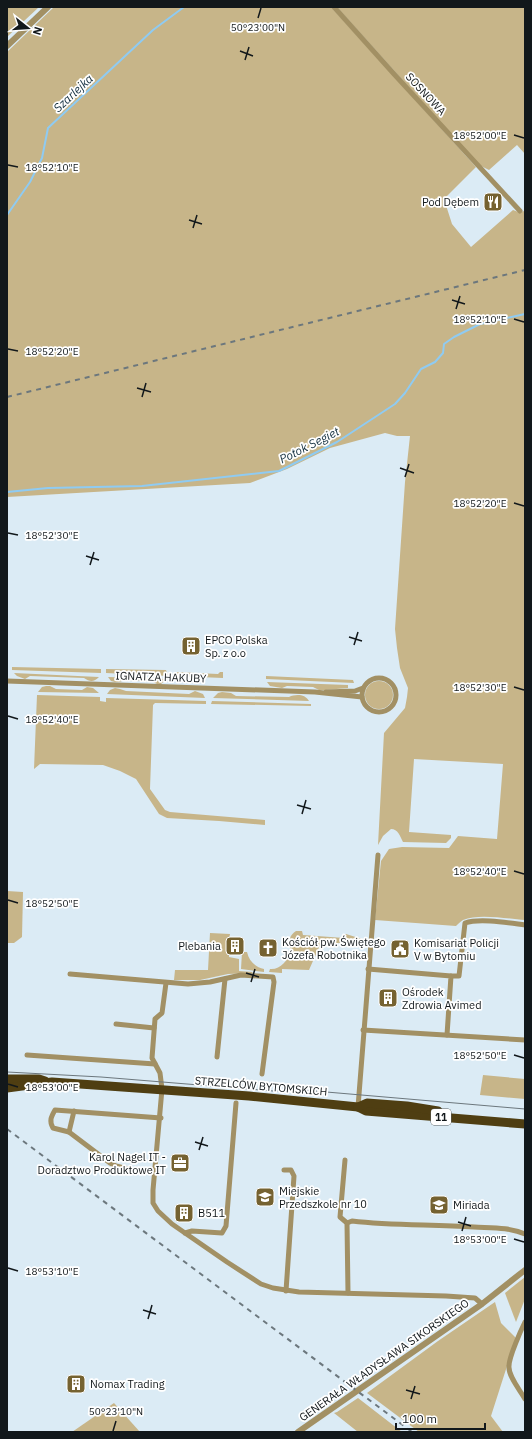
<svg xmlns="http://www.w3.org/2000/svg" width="532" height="1439" font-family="'IBM Plex Sans',sans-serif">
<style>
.green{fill:#c7b589}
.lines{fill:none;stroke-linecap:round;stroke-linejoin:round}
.stream{stroke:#8fcbf2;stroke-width:2}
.minor{stroke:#a29064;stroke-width:5}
.tertiary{stroke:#a29064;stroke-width:6}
.trunk{stroke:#4f3e12;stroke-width:9}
.tram{stroke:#6c777d;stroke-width:1}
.rail{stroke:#6c777d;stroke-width:2;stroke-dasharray:5 5;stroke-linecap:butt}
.ticks{fill:none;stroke:#12181b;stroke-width:1.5}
.labels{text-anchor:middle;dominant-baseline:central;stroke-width:3.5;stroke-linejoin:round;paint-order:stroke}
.shield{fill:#fff;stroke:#595d5f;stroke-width:1}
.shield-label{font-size:10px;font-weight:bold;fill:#12181b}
.street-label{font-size:11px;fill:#12181b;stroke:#fff}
.poi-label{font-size:11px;fill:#12181b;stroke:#fff;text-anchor:start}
.water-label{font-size:12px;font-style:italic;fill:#122e3e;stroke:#fff}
.ticks-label{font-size:10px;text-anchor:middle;fill:#12181b;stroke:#fff;stroke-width:3.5;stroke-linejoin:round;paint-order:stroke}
</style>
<rect width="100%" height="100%" fill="#dbebf5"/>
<g class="green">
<path d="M7 7H39L7 37Z"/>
<path d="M54 7H331L476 167 444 199 452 224 471 247 513 210 521 213 525 210V920C508 919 479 913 463 920 460 922 458 924 456 926L375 920 381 861 389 849 402 847 449 848 458 836 497 839 503 764 414 759 409 832 451 835V838L446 843 403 842C400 836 398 829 391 829L383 836 378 845 384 733 405 708 407 697 408 688 400 668 397 648 395 629 405 482 410 436H397L385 433 330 448 287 469 250 483 7 497V52Z"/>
<path d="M337 7H525V154L517 145 489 170 479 165Z"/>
<path d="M12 667 101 669V673L12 670Z"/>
<path d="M106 669 166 670 168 676 106 673Z"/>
<path d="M175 672 218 674 220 672H223V678L176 676Z"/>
<path d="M14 673 99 677C94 682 90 682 84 678L30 676 25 679 17 676Z"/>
<path d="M266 676 353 680 354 683 266 679Z"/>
<path d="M108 677 167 679 161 684H157L151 681 125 680 119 682H115L111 681Z"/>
<circle cx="379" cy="695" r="14"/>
<path d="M267 682 348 685V688L325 690H319L313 687 287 686 282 688 270 686Z"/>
<path d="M46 686H50L56 689 82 690 87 687 93 688 99 693 38 692 42 687Z"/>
<path d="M115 688 120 689 126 691 189 694 195 691 203 694 205 698 107 694 110 690Z"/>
<path d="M222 692 231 693 236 696 289 697C296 694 305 694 309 701L213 698 218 693Z"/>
<path d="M37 695 100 697V701L106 702V698L206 701V704L155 703 153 705 150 789 165 810 170 812 265 820V825L219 821 167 818 159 814 136 779 120 771 103 765 40 764 34 769Z"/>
<path d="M212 701 311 704V706L211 704Z"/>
<path d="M7 891 23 892 22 937 14 943H7Z"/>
<path d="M296 931H302L303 935 344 938 345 934H346L365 940 320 945 309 970 282 969V973L269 972 270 969C280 970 288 961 290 951 291 947 289 942 290 938 291 935 293 933 296 931Z"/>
<path d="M210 933 230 934 229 939H226V944H228L227 955H229V957L239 959V971L253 972 252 973 228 974 200 980H174L175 970H208Z"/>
<path d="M242 952H247C249 961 255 967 264 969V972L241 969Z"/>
<path d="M483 1075 525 1079V1099L480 1095Z"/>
<path d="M525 1277V1299L516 1322 505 1293Z"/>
<path d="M495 1302 501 1323 516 1338 491 1416 503 1432H419L367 1393 438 1341Z"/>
<path d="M358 1398 402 1432H358L334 1413 337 1412Z"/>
<path d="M114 1403 140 1432H72Z"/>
</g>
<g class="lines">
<g class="stream">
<path d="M7 215 30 182 42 158 48 128 153 30 184 7"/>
<path d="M7 492 48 488 142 486 279 471 337 442 395 404 405 393 421 369 435 362 443 353 444 344 454 337 480 324 525 314"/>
</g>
<g class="minor">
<path d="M334 7 394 74 520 211"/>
<circle cx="379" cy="695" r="17"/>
<path d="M7 681 315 692 362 697"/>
<path d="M326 692 355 691 363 688"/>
<path d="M368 969 451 976 447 1035"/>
<path d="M70 974 188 984 210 982 241 975 273 977 274 982 262 1074"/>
<path d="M451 976H459L465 923C480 918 509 923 525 925"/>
<path d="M166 983 162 1013 155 1019 152 1058 160 1073 162 1089 153 1190V1203L158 1211 172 1224 227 1262 261 1284 273 1288 299 1292 446 1296 475 1298 482 1304"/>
<path d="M116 1024 154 1028"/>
<path d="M363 1030 525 1040"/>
<path d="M27 1055 155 1064"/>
<path d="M217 1057 225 979"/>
<path d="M358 1107 378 855"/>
<path d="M69 1132 74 1111"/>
<path d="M345 1160 340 1217 347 1223 348 1293"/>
<path d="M284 1170H291L294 1176 286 1291"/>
<path d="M155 1172 128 1169 116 1166 110 1163 69 1132 53 1128C49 1121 51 1117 55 1110L161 1118"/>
<path d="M347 1223 352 1221C393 1226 433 1224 474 1227 491 1228 509 1227 525 1234"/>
<path d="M185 1233 192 1231 222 1233 226 1226 236 1103"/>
<path d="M525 1322C521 1330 509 1357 509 1366 508 1376 520 1390 525 1399"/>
</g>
<g class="tertiary">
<path d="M7 46 48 7"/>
<path d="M298 1432 482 1304 525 1270"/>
</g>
<g class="trunk">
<path d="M7 1079H39L45 1081"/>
<path d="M7 1088 52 1082 249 1096 358 1107 366 1111 525 1124"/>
<path d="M358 1107 367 1103 407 1106 438 1111"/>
</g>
<path class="tram" d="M7 1072 101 1077 273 1091 303 1090 525 1109"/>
<g class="rail">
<path d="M7 397 525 270"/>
<path d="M7 1129 412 1432"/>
</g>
</g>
<path class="ticks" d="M258 18 261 8M240 51 253 56M245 60 249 47M514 135 524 138M8 165 18 167M189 220 202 224M193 228 197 215M452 300 465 304M456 309 460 296M514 319 524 322M8 349 18 351M137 388 151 392M142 397 146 383M400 468 414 473M405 477 409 464M514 503 524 506M8 533 18 535M86 556 99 560M90 565 94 552M349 637 362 641M354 645 358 632M514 687 524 690M8 716 18 719M297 805 311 809M302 814 306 800M514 871 524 874M8 900 18 903M246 973 259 977M251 982 255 969M514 1055 524 1058M8 1084 18 1087M195 1142 208 1146M199 1150 203 1137M458 1222 471 1226M462 1231 466 1217M514 1239 524 1242M8 1268 18 1271M143 1310 156 1314M148 1319 152 1305M406 1390 420 1394M411 1399 415 1386M113 1431 116 1421"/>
<defs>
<g id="restaurant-square" transform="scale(1)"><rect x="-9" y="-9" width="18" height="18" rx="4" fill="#756231" stroke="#fff"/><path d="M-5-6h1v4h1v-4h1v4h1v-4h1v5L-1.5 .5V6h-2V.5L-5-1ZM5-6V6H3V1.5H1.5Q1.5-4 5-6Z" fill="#fff"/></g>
<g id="building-square" transform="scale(1)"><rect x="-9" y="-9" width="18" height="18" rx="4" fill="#756231" stroke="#fff"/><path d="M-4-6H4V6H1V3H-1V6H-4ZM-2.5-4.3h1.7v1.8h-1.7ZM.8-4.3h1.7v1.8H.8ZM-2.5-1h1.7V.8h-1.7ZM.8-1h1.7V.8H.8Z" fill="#fff"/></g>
<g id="church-square" transform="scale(1)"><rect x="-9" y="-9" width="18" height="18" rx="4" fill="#756231" stroke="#fff"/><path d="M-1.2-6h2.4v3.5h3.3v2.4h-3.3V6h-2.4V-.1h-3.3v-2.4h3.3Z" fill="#fff"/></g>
<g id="civic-square" transform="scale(1)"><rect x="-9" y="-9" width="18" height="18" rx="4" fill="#756231" stroke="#fff"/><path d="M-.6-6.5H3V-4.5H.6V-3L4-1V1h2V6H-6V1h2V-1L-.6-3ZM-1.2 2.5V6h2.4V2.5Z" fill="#fff"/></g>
<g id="office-square" transform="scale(1)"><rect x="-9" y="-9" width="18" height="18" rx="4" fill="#756231" stroke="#fff"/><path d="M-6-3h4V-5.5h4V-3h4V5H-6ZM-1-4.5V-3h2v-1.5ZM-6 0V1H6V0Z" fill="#fff"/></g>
<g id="school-square" transform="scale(1)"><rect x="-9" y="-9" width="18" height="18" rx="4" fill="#756231" stroke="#fff"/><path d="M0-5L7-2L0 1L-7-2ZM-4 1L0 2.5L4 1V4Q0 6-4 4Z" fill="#fff"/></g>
</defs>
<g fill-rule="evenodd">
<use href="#restaurant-square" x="493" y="202"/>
<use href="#building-square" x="191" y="646"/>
<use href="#building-square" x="235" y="946"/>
<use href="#church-square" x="268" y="948"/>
<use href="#civic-square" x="400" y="949"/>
<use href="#building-square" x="388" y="998"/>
<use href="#office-square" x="180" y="1163"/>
<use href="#school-square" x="265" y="1197"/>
<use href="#school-square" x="439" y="1205"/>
<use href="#building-square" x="184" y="1213"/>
<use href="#building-square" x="76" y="1384"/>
</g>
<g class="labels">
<rect class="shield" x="431" y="1109" width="20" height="16" rx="3"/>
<g class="shield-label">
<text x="441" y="1117">11</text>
</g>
<g class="street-label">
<text transform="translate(426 94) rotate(47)">SOSNOWA</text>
<text transform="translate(161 677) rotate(2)">IGNATZA HAKUBY</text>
<text transform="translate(261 1086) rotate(5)">STRZELCÓW BYTOMSKICH</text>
<text transform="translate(384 1360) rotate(-35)">GENERAŁA WŁADYSŁAWA SIKORSKIEGO</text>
</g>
<g class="poi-label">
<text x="479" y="202" text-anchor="end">Pod Dębem</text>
<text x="205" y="640">EPCO Polska<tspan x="205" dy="13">Sp. z o.o</tspan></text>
<text x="282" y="942">Kościół pw. Świętego<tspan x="282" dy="13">Józefa Robotnika</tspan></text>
<text x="414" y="943">Komisariat Policji<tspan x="414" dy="13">V w Bytomiu</tspan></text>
<text x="221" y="946" text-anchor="end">Plebania</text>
<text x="402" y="992">Ośrodek<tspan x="402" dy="13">Zdrowia Avimed</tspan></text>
<text x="166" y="1157" text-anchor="end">Karol Nagel IT -<tspan x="166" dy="13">Doradztwo Produktowe IT</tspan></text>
<text x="279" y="1191">Miejskie<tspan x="279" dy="13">Przedszkole nr 10</tspan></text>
<text x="453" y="1205">Miriada</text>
<text x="198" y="1213">B511</text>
<text x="90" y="1384">Nomax Trading</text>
</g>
<g class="water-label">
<text transform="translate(73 93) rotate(-43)">Szarlejka</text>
<text transform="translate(309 445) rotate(-27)">Potok Segiet</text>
</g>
</g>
<g class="ticks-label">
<text x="258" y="31">50°23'00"N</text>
<text x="480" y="139">18°52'00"E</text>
<text x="52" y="171">18°52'10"E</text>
<text x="480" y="323">18°52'10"E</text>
<text x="52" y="355">18°52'20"E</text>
<text x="480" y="507">18°52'20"E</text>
<text x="52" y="539">18°52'30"E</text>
<text x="480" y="691">18°52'30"E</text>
<text x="52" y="723">18°52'40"E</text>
<text x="480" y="875">18°52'40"E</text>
<text x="52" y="907">18°52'50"E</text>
<text x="480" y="1059">18°52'50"E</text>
<text x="52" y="1091">18°53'00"E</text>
<text x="480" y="1243">18°53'00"E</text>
<text x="52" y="1275">18°53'10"E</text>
<text x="116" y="1415">50°23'10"N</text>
</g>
<rect width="532" height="1439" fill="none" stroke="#12181b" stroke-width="16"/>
<g transform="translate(28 28) rotate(107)" stroke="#ffffff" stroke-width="3" paint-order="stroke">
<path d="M0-3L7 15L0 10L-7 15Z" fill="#12181b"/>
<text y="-6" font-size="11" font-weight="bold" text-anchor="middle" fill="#12181b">N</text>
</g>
<path d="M396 1423v6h89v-6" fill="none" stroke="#12181b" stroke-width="2"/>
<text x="402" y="1423" font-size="12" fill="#12181b" stroke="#ffffff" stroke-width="3" paint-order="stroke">100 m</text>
</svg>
